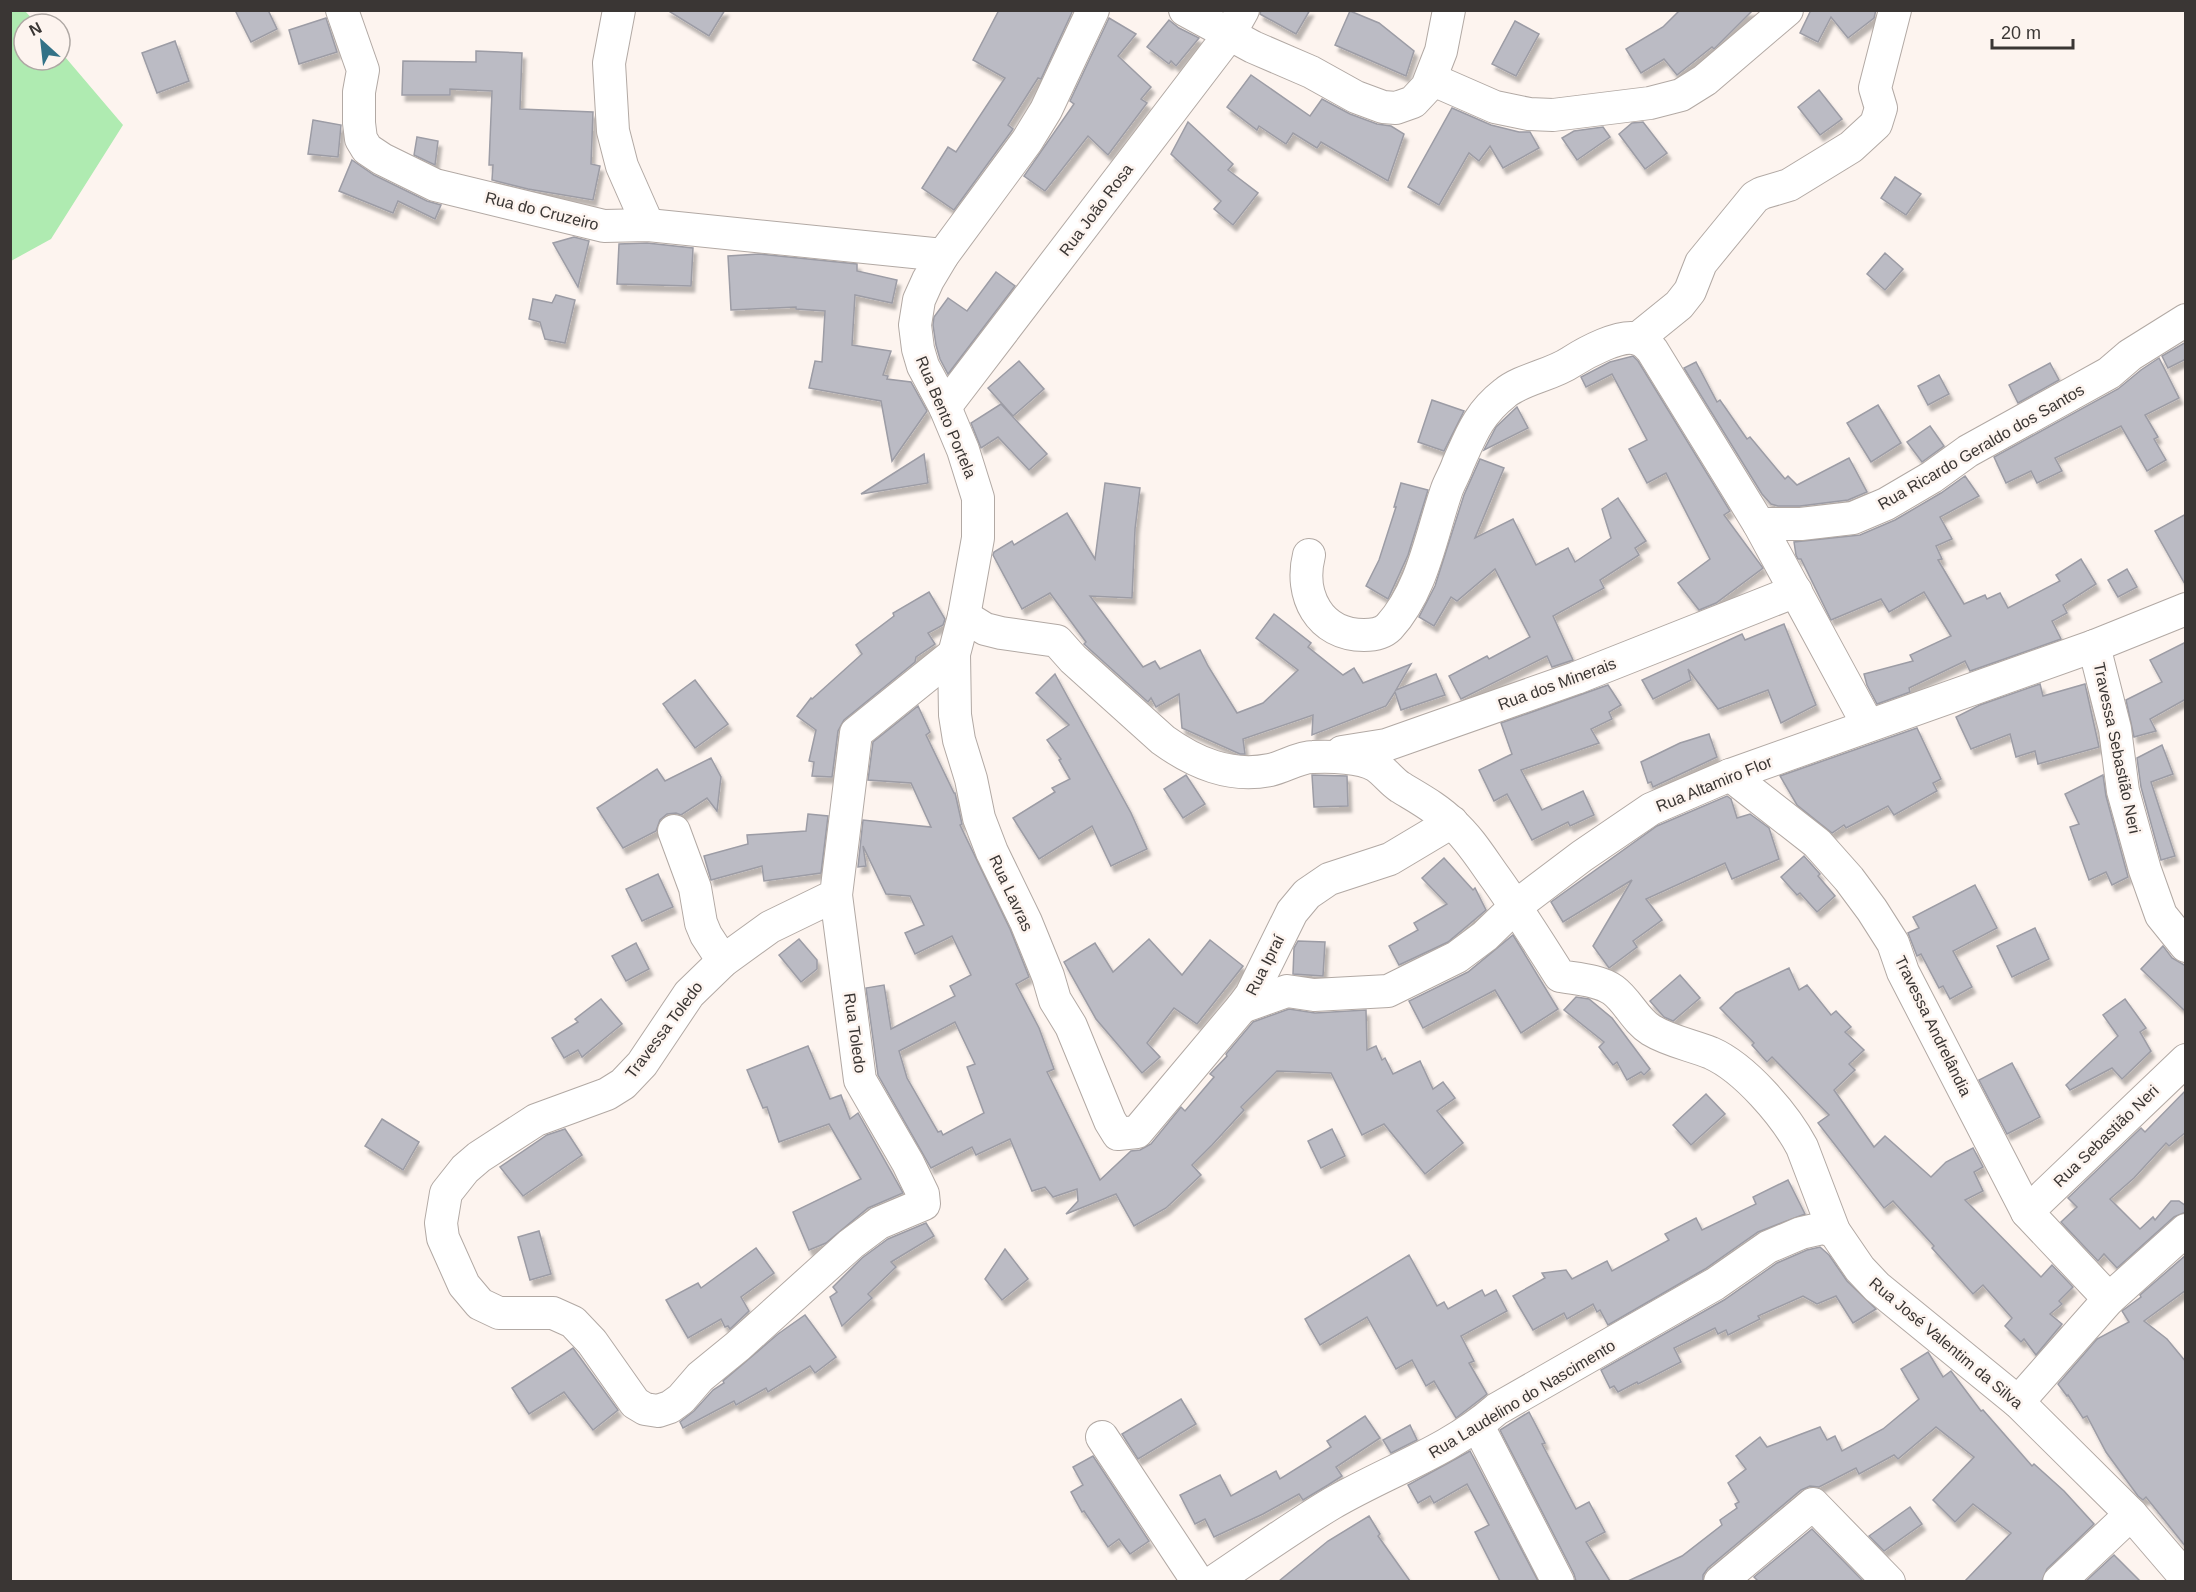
<svg xmlns="http://www.w3.org/2000/svg" width="2196" height="1592" font-family="Helvetica,sans-serif">
<style>
.green{fill:#afebb1}
.building{fill:#bbbbc4;stroke:#9c9ca5;stroke-width:1.5;fill-rule:evenodd;filter:url(#shadow)}
.lines{fill:none;stroke-linecap:round;stroke-linejoin:round}
.minor-casing{stroke:#b2a9a4;stroke-width:34}
.minor{stroke:#fff;stroke-width:32}
.labels{text-anchor:middle;dominant-baseline:central;stroke-width:5;stroke-linejoin:round;paint-order:stroke}
.street-label{font-size:16px;fill:#3a3634;stroke:#fdf4ef}
</style>
<defs>
<filter id="shadow"><feDropShadow dx="3.5" dy="6" stdDeviation="1.5" flood-color="#0004"/></filter>
</defs>
<rect width="100%" height="100%" fill="#fdf4ef"/>
<path class="green" d="M11 10 25 11 37 24H24V60H60V51L123 125 51 239 11 261Z"/>
<g class="building">
<path d="M235 10H268L277 29 251 42Z"/>
<path d="M667 10H725L709 36Z"/>
<path d="M999 10H1073L1041 79 1038 78 1008 125 1013 129 954 210 922 188 948 147 956 152 1005 78 973 60Z"/>
<path d="M1261 10H1310L1296 34 1260 14Z"/>
<path d="M1680 10H1753L1714 49 1712 47 1677 75 1664 59 1641 73 1626 49 1663 27Z"/>
<path d="M1811 10H1876L1874 18 1848 38 1831 17 1818 42 1800 33Z"/>
<path d="M1350 11 1379 23 1414 51 1406 76 1335 45Z"/>
<path d="M326 18 337 52 299 64 289 30Z"/>
<path d="M1109 18 1136 34 1118 56 1151 87 1141 99 1147 103 1108 155 1088 136 1045 191 1024 176 1074 104 1070 101Z"/>
<path d="M1169 20 1179 28 1199 38 1176 66 1171 61 1169 64 1147 47Z"/>
<path d="M1515 21 1539 34 1516 76 1492 64Z"/>
<path d="M175 41 189 81 157 93 142 53Z"/>
<path d="M476 51 522 53 520 109 593 112 591 164 600 166 593 200 528 189 492 180 493 165H489L492 91 450 89V95H402L403 61 476 62Z"/>
<path d="M1251 75 1310 116 1322 99 1350 114 1377 124 1391 126 1404 134 1388 181 1321 142 1317 148 1293 133 1286 144 1259 126 1257 130 1227 107Z"/>
<path d="M1819 90 1842 119 1820 135 1798 107Z"/>
<path d="M1452 108 1491 125 1519 132H1530L1539 148 1503 168 1490 146 1479 161 1469 153 1439 205 1408 187Z"/>
<path d="M313 120 341 125 338 157 308 154Z"/>
<path d="M1188 122 1233 164 1228 170 1258 193 1233 225 1214 209 1221 201 1171 154Z"/>
<path d="M1643 122 1667 153 1645 169 1619 134 1632 123Z"/>
<path d="M1603 127 1610 137 1577 160 1562 138 1574 131Z"/>
<path d="M417 137 438 141 435 165 414 155Z"/>
<path d="M352 160 374 175 427 201 441 205 435 219 398 201 393 213 339 191Z"/>
<path d="M1895 177 1921 194 1906 215 1881 198Z"/>
<path d="M574 237 589 241 578 287 553 243Z"/>
<path d="M647 243 693 248 691 286 617 284 619 244Z"/>
<path d="M1885 253 1903 269 1885 290 1867 274Z"/>
<path d="M759 254 857 264V271L897 280 892 303 855 295 852 345 891 351 883 375 888 376 887 379 911 382 927 411 892 461 881 401 809 388 815 361 822 362 825 311 796 309V307L731 310 728 256Z"/>
<path d="M996 272 1015 286 948 374 940 359 936 345 933 325 934 317 948 298 967 311Z"/>
<path d="M556 295 575 300 565 343 545 339 540 322 529 319 533 299 552 303Z"/>
<path d="M2186 342V359L2168 368 2162 356Z"/>
<path d="M1633 356 1638 361 1730 511 1724 515 1763 568 1716 603 1699 610 1678 583 1710 559 1666 473 1647 483 1629 449 1647 440 1612 374 1586 387 1581 377 1610 362Z"/>
<path d="M2159 358 2179 398 2145 415 2158 437 2154 439 2166 460 2147 471 2121 426 2055 458 2062 471 2037 483 2031 471 2006 483 1994 457 2118 389 2141 370Z"/>
<path d="M1019 361 1044 389 1013 416 988 388Z"/>
<path d="M1696 362 1717 402 1720 400 1747 439 1750 437 1785 479 1788 476 1797 485 1849 458 1867 492 1848 500 1800 506H1778L1771 504 1762 494 1684 368Z"/>
<path d="M2050 363 2059 380 2018 403 2009 385Z"/>
<path d="M1939 375 1949 394 1928 405 1918 386Z"/>
<path d="M1432 400 1464 411 1444 451 1418 442Z"/>
<path d="M1001 404 1047 454 1029 470 998 437 981 448 971 423Z"/>
<path d="M1878 405 1901 443 1871 462 1847 423Z"/>
<path d="M1517 407 1528 428 1484 450 1496 427Z"/>
<path d="M1930 426 1944 446 1922 462 1907 442Z"/>
<path d="M924 454 928 483 861 494Z"/>
<path d="M1480 459 1504 468 1475 538 1513 519 1536 565 1568 548 1575 562 1611 538 1602 509 1618 498 1646 541 1635 548 1639 555 1600 580 1604 588 1553 616 1573 660 1552 667 1547 656 1461 699 1449 676 1487 656 1489 659 1530 637 1495 569 1457 601 1451 597 1434 626 1419 617 1435 586 1464 495Z"/>
<path d="M1965 476 1979 496 1940 517 1952 539 1936 546 1942 559 1938 560 1964 604 1985 595 1987 599 2000 593 2008 608 2060 581 2056 575 2081 559 2096 584 2063 605 2067 613 2052 621 2061 639 1970 671 1965 661 1909 688 1910 692 1877 704 1867 685 1864 674 1913 661 1910 655 1951 636 1924 592 1889 612 1881 599 1831 620 1801 559H1798L1796 555 1794 542 1860 535 1895 520 1941 493Z"/>
<path d="M1105 483 1140 488 1135 529 1132 598 1090 596 1143 667 1155 661 1160 669 1200 650 1208 666 1237 713 1263 703 1298 670 1256 638 1274 614 1311 643 1308 647 1343 675 1354 668 1363 683 1411 664 1396 690 1436 674 1445 695 1401 710 1395 692 1386 706 1312 735 1313 715 1243 739 1245 754H1240L1182 728 1179 694 1156 707 1151 698 1148 702 1084 644 1086 642 1050 593 1022 609 993 555 994 552 1012 541 1014 545 1067 513 1095 559Z"/>
<path d="M1401 483 1428 490 1408 555 1388 599 1366 586 1379 560 1396 507H1394Z"/>
<path d="M2186 514V586L2155 531Z"/>
<path d="M2127 569 2137 587 2118 597 2108 580Z"/>
<path d="M929 592 945 619 943 625 928 633 935 644 916 657 915 662 844 720 838 731 832 777 812 776 814 762 809 761 816 730 797 716 811 698 812 699 862 654 856 645 894 616 893 613Z"/>
<path d="M1784 624 1816 705 1781 723 1768 690 1718 709 1688 669 1691 680 1653 699 1642 680 1742 634 1745 640Z"/>
<path d="M2186 642V699L2150 719 2156 731 2134 737 2126 700 2162 682 2150 660Z"/>
<path d="M1055 674 1131 813 1147 849 1111 866 1092 826 1039 859 1013 818 1055 792 1052 788 1070 779 1059 760 1061 759 1047 740 1069 725 1036 693Z"/>
<path d="M695 680 728 724 695 748 663 704Z"/>
<path d="M2040 684 2043 696 2085 684 2099 747 2038 764 2035 751 2016 757 2010 734 1971 749 1956 717 1980 705Z"/>
<path d="M1608 685 1621 705 1609 712 1612 719 1591 729 1599 743 1521 770 1542 810 1583 791 1594 815 1570 826 1568 822 1532 840 1507 794 1494 801 1479 770 1512 754 1501 723Z"/>
<path d="M918 706 930 732 926 735 954 793H955L962 824 960 825 1010 929 1029 977 1016 984 1039 1028 1054 1069 1047 1072 1100 1180 1131 1151 1140 1150 1151 1144 1181 1107 1185 1111 1214 1077 1210 1074 1227 1056 1226 1054 1253 1022 1289 1009 1315 1013 1366 1010 1367 1050 1376 1046 1382 1060 1385 1058 1393 1074 1420 1061 1433 1089 1443 1082 1455 1098 1437 1111 1463 1143 1425 1174 1384 1124 1362 1135 1331 1073 1277 1071 1241 1107 1244 1110 1212 1145 1192 1165 1201 1175 1166 1208 1134 1226 1116 1194 1066 1214 1078 1201 1077 1189 1053 1197 1045 1187 1032 1191 1010 1139 976 1155 972 1147 931 1168 878 1075 866 988 884 985 891 1029 955 996 950 986 971 975 952 936 915 954 905 933 924 925 910 896 886 894 863 846 866 866 858 867 863 820 931 827 911 783 868 780 873 742ZM955 1022 975 1064 967 1067 984 1113 943 1135 941 1131 938 1132 907 1078 899 1051Z"/>
<path d="M1917 728 1941 779 1933 783 1937 791 1894 815 1888 806 1846 828 1844 825 1832 833 1797 805 1780 776Z"/>
<path d="M1709 734 1717 757 1653 787 1651 782 1648 783 1641 762 1680 743Z"/>
<path d="M2162 745 2173 774 2151 782 2175 856 2161 860 2141 787 2137 758Z"/>
<path d="M711 758 721 777 717 811 707 798 681 815 676 813 667 814 660 820 656 831 623 848 597 808 657 769 665 781Z"/>
<path d="M1186 775 1205 804 1183 818 1164 789Z"/>
<path d="M1312 775 1347 776 1348 806 1314 807Z"/>
<path d="M2103 775 2106 796 2128 877 2112 885 2106 872 2089 880 2070 827 2079 824 2065 794Z"/>
<path d="M1727 796 1731 799 1737 818 1750 814 1769 828 1779 859 1732 879 1725 863 1646 899 1662 920 1633 941 1637 947 1609 968 1593 946 1632 880 1563 922 1551 902 1657 826Z"/>
<path d="M808 814 828 816 821 873 764 881 762 866 711 880 704 856 748 844 747 835 806 831Z"/>
<path d="M1804 856 1820 874 1818 876 1835 896 1817 912 1800 893 1797 895 1781 877Z"/>
<path d="M1444 858 1473 890 1475 888 1486 910 1448 942 1399 965 1389 946 1418 930 1414 923 1447 904 1422 878Z"/>
<path d="M658 874 673 907 642 921 626 889Z"/>
<path d="M1975 885 1997 928 1953 951 1972 987 1950 999 1943 986 1939 988 1921 954 1917 956 1908 933 1919 928 1913 917Z"/>
<path d="M2035 928 2049 959 2012 977 1997 946Z"/>
<path d="M1513 935 1558 1009 1521 1033 1495 990 1423 1028 1409 1001 1468 972Z"/>
<path d="M799 939 817 960V969L801 982 779 955Z"/>
<path d="M1149 939 1182 975 1210 940 1243 966 1197 1024 1174 1008 1147 1043 1160 1057 1142 1073 1096 1019 1064 962 1095 943 1113 972Z"/>
<path d="M1298 941 1325 942 1323 976 1293 974 1294 948Z"/>
<path d="M636 943 649 969 626 981 612 956Z"/>
<path d="M2163 946 2172 958 2186 966V1012L2141 969Z"/>
<path d="M1789 968 1799 990 1807 985 1831 1015 1836 1011 1851 1027 1845 1032 1864 1050 1849 1064 1855 1070 1834 1090 1874 1147 1885 1136 1931 1177 1946 1162 1973 1148 1983 1167 1974 1172 1983 1191 1965 1200 2041 1277 2052 1265 2073 1287 2059 1301 2062 1304 2050 1314 2062 1324 2036 1355 2024 1339 2021 1342 2005 1326 2012 1318 1983 1285 1973 1294 1932 1248 1934 1246 1893 1201 1884 1208 1818 1123 1829 1115 1772 1057 1767 1062 1752 1045 1754 1043 1720 1008 1736 993Z"/>
<path d="M1680 975 1700 998 1673 1021 1664 1017 1650 1001Z"/>
<path d="M1576 997 1589 999 1612 1018 1650 1069 1644 1075 1641 1072 1627 1080 1617 1062 1613 1065 1599 1047 1604 1042 1564 1010Z"/>
<path d="M601 999 622 1024 582 1057 578 1050 564 1058 552 1038 578 1022 575 1019Z"/>
<path d="M2125 999 2146 1028 2140 1032 2151 1051 2122 1079 2112 1068 2070 1090 2066 1085 2118 1036 2103 1015Z"/>
<path d="M808 1046 830 1099 841 1095 850 1119 858 1113 903 1193 868 1208 826 1243 809 1250 793 1212 861 1179 829 1124 779 1142 767 1107 763 1108 747 1070Z"/>
<path d="M2012 1063 2040 1117 2007 1134 1979 1080Z"/>
<path d="M2186 1090V1132L2169 1146 2166 1143 2134 1178 2110 1199 2140 1229 2153 1217 2155 1220 2171 1201H2179L2186 1206V1212L2174 1217 2117 1268 2104 1254 2098 1261 2061 1222 2077 1207 2068 1198 2141 1128 2145 1132Z"/>
<path d="M1706 1094 1725 1114 1691 1145 1673 1125Z"/>
<path d="M382 1119 419 1142 403 1170 365 1146Z"/>
<path d="M565 1129 582 1155 523 1196 500 1167 547 1135Z"/>
<path d="M1332 1129 1345 1156 1321 1168 1308 1141Z"/>
<path d="M1788 1180 1805 1214 1758 1232 1705 1269 1608 1325 1600 1310 1597 1312 1593 1304 1567 1319 1564 1313 1533 1330 1513 1296 1545 1278 1542 1273 1566 1270 1572 1279 1607 1261 1612 1271 1669 1240 1665 1234 1696 1218 1702 1230 1756 1204 1753 1197Z"/>
<path d="M926 1223 934 1236 891 1262 896 1267 868 1294 872 1298 842 1326 830 1297 837 1292 833 1287 862 1258 888 1239Z"/>
<path d="M539 1231 551 1274 530 1280 518 1237Z"/>
<path d="M1820 1247 1829 1255 1847 1281 1876 1309 1853 1323 1836 1296 1817 1304 1803 1296 1758 1316 1760 1319 1728 1335 1726 1330 1718 1334 1715 1328 1674 1348 1681 1362 1638 1384 1637 1382 1618 1392 1614 1386 1610 1388 1601 1370 1724 1300 1777 1263 1807 1250Z"/>
<path d="M756 1248 774 1273 741 1297 749 1311 730 1329 728 1326 725 1327 721 1319 688 1338 666 1300 698 1283 701 1288Z"/>
<path d="M1005 1249 1028 1279 1002 1300 985 1279Z"/>
<path d="M1409 1255 1437 1306 1444 1302 1448 1309 1482 1290 1485 1296 1496 1290 1507 1311 1461 1336 1474 1361 1469 1363 1487 1394 1456 1418 1434 1381 1426 1386 1412 1360 1396 1369 1367 1317 1320 1345 1305 1319Z"/>
<path d="M2186 1255V1290L2144 1321 2167 1339 2186 1362V1547L2146 1497 2143 1500 2138 1496 2106 1452 2087 1416 2083 1418 2068 1395 2067 1396 2058 1384 2097 1339 2129 1322 2122 1311 2141 1297 2140 1295Z"/>
<path d="M805 1315 836 1357 815 1373 810 1366 768 1392 766 1388 736 1405 734 1401 683 1428 680 1422 694 1411 713 1390 724 1383 723 1381 778 1334Z"/>
<path d="M573 1348 618 1410 593 1430 564 1392 529 1414 512 1388Z"/>
<path d="M1928 1352 1943 1377 1951 1371 1981 1411 1983 1410 2032 1466 2034 1464 2064 1491 2094 1524 2047 1569 2042 1581H1965L2011 1533 1973 1504 1955 1522 1933 1500 1974 1457 1936 1427 1898 1459 1894 1455 1859 1474 1856 1468 1819 1487 1810 1486 1801 1490 1708 1568 1703 1575V1581H1628L1682 1556 1722 1525 1720 1520 1737 1508 1735 1504 1739 1502 1728 1483 1746 1469 1736 1456 1760 1437 1767 1447 1820 1427 1827 1440 1835 1436 1842 1451 1883 1429 1919 1399 1901 1369Z"/>
<path d="M1181 1399 1196 1424 1138 1459 1122 1434Z"/>
<path d="M1529 1412 1545 1443 1542 1444 1576 1509 1589 1502 1605 1532 1586 1542 1610 1581H1576L1574 1574 1500 1430Z"/>
<path d="M1365 1416 1380 1438 1336 1467 1342 1476 1328 1485 1303 1500 1299 1494 1263 1514 1214 1537 1205 1519 1195 1524 1180 1495 1220 1475 1231 1496 1276 1471 1280 1479 1331 1447 1327 1441Z"/>
<path d="M1410 1425 1417 1440 1391 1453 1383 1440Z"/>
<path d="M1470 1451 1538 1581H1500L1475 1532 1489 1525 1467 1484 1434 1503 1430 1496 1418 1503 1408 1485Z"/>
<path d="M1093 1456 1149 1541 1130 1554 1119 1539 1108 1547 1084 1511 1082 1512 1071 1492 1083 1485 1073 1467Z"/>
<path d="M1910 1507 1922 1524 1884 1551 1869 1536Z"/>
<path d="M1369 1516 1380 1534 1378 1536 1410 1581H1279L1328 1541Z"/>
<path d="M1812 1529 1863 1581H1758L1754 1577Z"/>
<path d="M2114 1555 2140 1581H2086Z"/>
</g>
<g class="lines">
<g class="minor-casing">
<g id="minor">
<path d="M342 10 363 70 359 92V123L361 139 367 149 382 159 435 185 604 226 648 225 943 255"/>
<path d="M619 10 609 63 613 131 622 166 648 225"/>
<path d="M1093 10 1046 110 1027 141 943 255 928 280 919 300 915 325 918 349 923 366 945 407 963 450 978 498V538L964 616 954 654 955 715 959 740 971 779 979 818 992 852 1026 922 1048 976 1055 1000 1071 1026 1110 1121 1118 1134 1137 1132 1242 1007 1251 995 1292 912 1307 894 1329 879 1390 859 1452 822"/>
<path d="M1185 10 1253 47 1311 72 1356 97 1383 107 1396 108 1413 102 1427 87 1441 51 1449 10"/>
<path d="M1431 79 1495 107 1529 114 1553 115 1650 103 1681 95 1705 80 1787 10"/>
<path d="M1637 339 1679 305 1690 291 1701 263 1755 197 1762 193 1789 185 1851 147 1876 124 1881 108 1875 88 1895 10"/>
<path d="M945 407 1229 35 1243 10"/>
<path d="M1759 524H1801L1853 518 1886 504 1932 477 1968 451 2109 373 2130 355 2186 320"/>
<path d="M1309 555C1299 595 1319 635 1364 635 1373 635 1382 634 1389 627 1423 590 1431 535 1447 489 1450 481 1455 473 1458 464 1471 435 1478 414 1505 393 1522 379 1552 375 1571 362 1585 353 1621 333 1638 339 1643 340 1648 346 1652 350L1759 524 1868 725"/>
<path d="M964 616 985 629 1001 633 1057 641 1073 659 1163 740C1195 763 1230 778 1270 770 1284 767 1299 757 1313 757 1330 756 1362 757 1376 766 1385 772 1391 781 1400 787 1418 798 1437 808 1452 823 1468 837 1480 856 1492 873 1516 906 1538 941 1560 976 1577 979 1599 980 1613 990 1628 1001 1635 1020 1651 1030 1669 1041 1691 1045 1711 1053 1745 1068 1785 1115 1802 1147L1834 1231 1860 1269 1877 1287 2018 1402 2131 1514 2186 1578"/>
<path d="M2094 646 2115 729 2123 791 2145 870 2161 915 2186 946"/>
<path d="M1342 752 1386 745 1576 678 1796 591"/>
<path d="M1730 775 1817 843 1849 879 1872 910 1893 943 1903 972 2027 1212 2109 1299"/>
<path d="M674 831 695 888 701 923 706 935 723 961"/>
<path d="M836 895 770 927 723 961 689 994 642 1064 623 1084 607 1094 536 1120 479 1157 465 1169 446 1193 441 1223 443 1238 464 1285 480 1304 499 1313H553L573 1322 592 1342 635 1403 645 1409 658 1411 670 1407 681 1399 700 1377 738 1346 851 1244 879 1223 924 1204 923 1194 908 1163 860 1080 836 895 856 733 954 654"/>
<path d="M1242 1007 1287 991 1314 995 1388 991 1457 957 1485 936 1516 906 1582 856 1651 809 1730 775 2094 646 2186 609"/>
<path d="M2027 1212 2186 1060"/>
<path d="M2018 1402 2109 1299 2186 1230"/>
<path d="M1478 1426 1558 1582"/>
<path d="M1102 1437 1198 1582"/>
<path d="M1213 1582C1252 1556 1291 1528 1331 1504 1387 1471 1448 1452 1497 1409L1715 1284 1768 1247 1801 1233 1823 1228 1834 1231"/>
<path d="M1720 1582 1813 1504 1889 1582"/>
<path d="M2059 1582 2131 1514"/>
</g>
</g>
<use href="#minor" class="minor"/>
</g>
<g class="labels">
<g class="street-label">
<text transform="translate(1096 210) rotate(-53)">Rua João Rosa</text>
<text transform="translate(542 211) rotate(14)">Rua do Cruzeiro</text>
<text transform="translate(946 417) rotate(67)">Rua Bento Portela</text>
<text transform="translate(1981 447) rotate(-30)">Rua Ricardo Geraldo dos Santos</text>
<text transform="translate(1557 684) rotate(-20)">Rua dos Minerais</text>
<text transform="translate(2117 748) rotate(78)">Travessa Sebastião Neri</text>
<text transform="translate(1714 784) rotate(-22)">Rua Altamiro Flor</text>
<text transform="translate(1011 893) rotate(65)">Rua Lavras</text>
<text transform="translate(1265 965) rotate(-63)">Rua Ipraí</text>
<text transform="translate(1933 1026) rotate(64)">Travessa Andrelândia</text>
<text transform="translate(664 1030) rotate(-53)">Travessa Toledo</text>
<text transform="translate(855 1033) rotate(82)">Rua Toledo</text>
<text transform="translate(2106 1136) rotate(-44)">Rua Sebastião Neri</text>
<text transform="translate(1946 1343) rotate(40)">Rua José Valentim da Silva</text>
<text transform="translate(1522 1399) rotate(-31)">Rua Laudelino do Nascimento</text>
</g>
</g>
<rect width="2196" height="1592" fill="none" stroke="#3a3634" stroke-width="24"/>
<g transform="translate(42 42) rotate(333)"><circle r="28" fill="#fdf4ef" stroke="#afa8a4" stroke-width="1.5"/>
<path d="M0-4.5L10 22L0 15L-10 22Z" fill="#337287"/>
<text y="-9" font-size="16" font-weight="bold" text-anchor="middle" fill="#3a3634">N</text>
</g>
<path d="M1992 39v9h81v-9" fill="none" stroke="#3a3634" stroke-width="3"/>
<text x="2001" y="39" font-size="18" fill="#3a3634" stroke="#fdf4ef" stroke-width="4.5" paint-order="stroke">20 m</text>
</svg>
